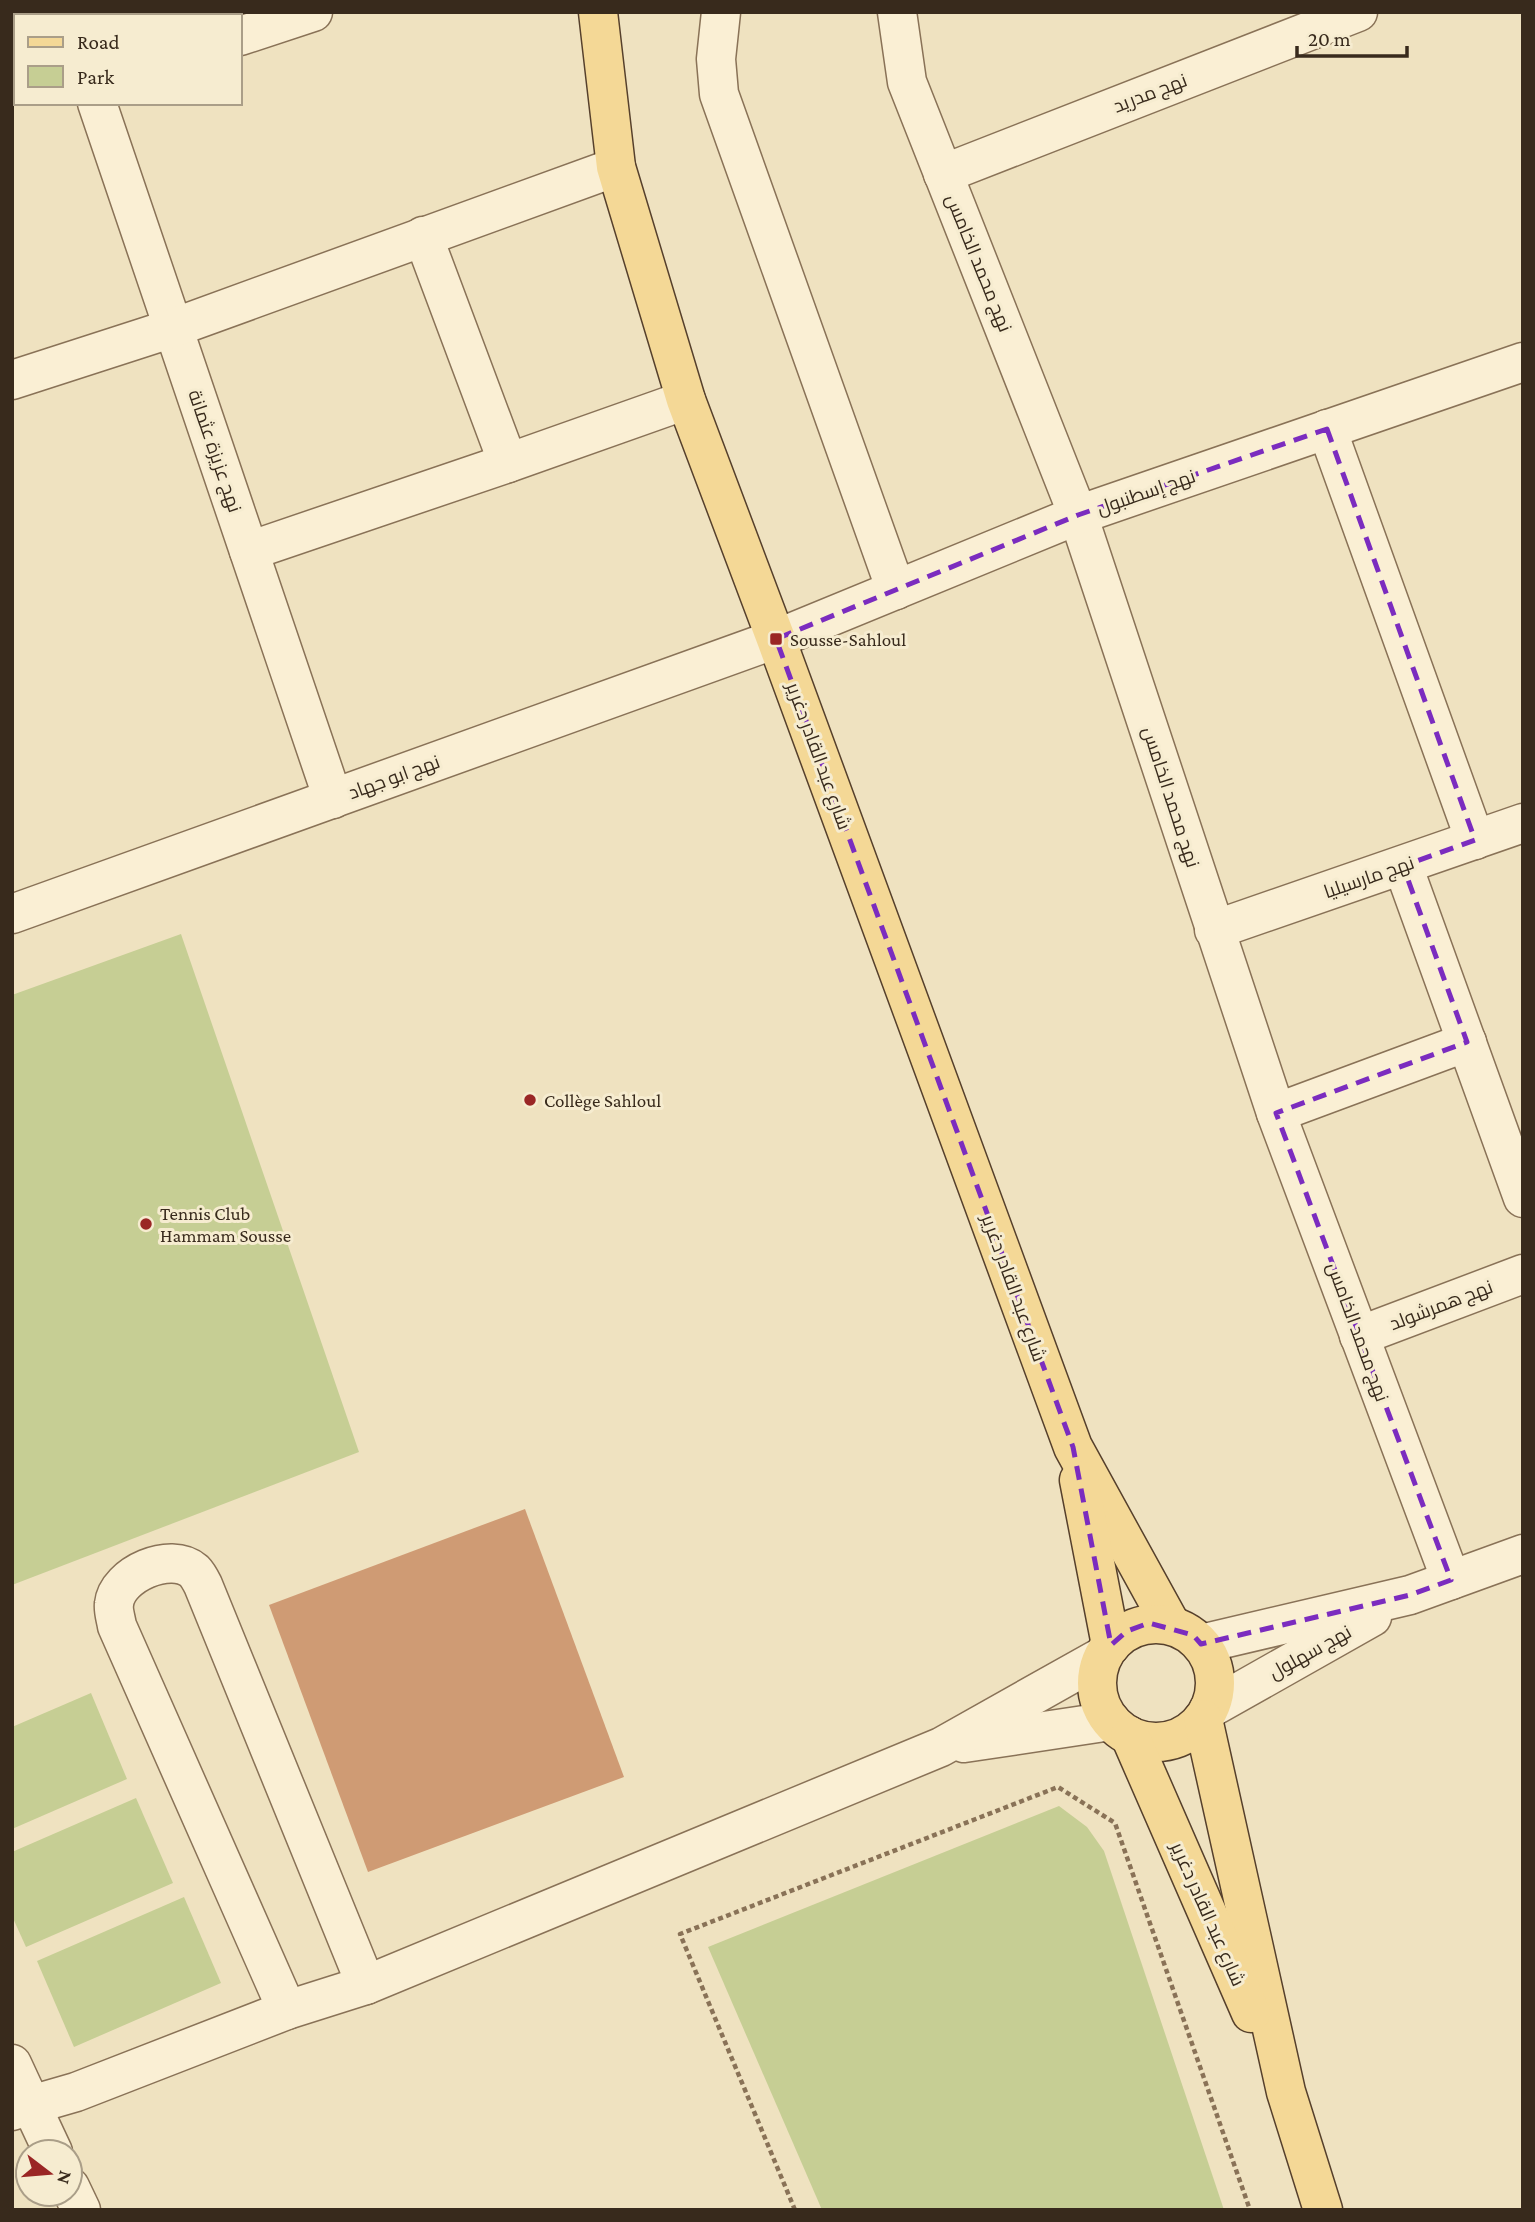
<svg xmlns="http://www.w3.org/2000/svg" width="1535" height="2222" font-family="'Crimson Pro',Cairo,serif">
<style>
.green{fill:#c6ce94}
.building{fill:#cf9b74}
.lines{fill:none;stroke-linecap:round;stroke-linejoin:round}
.minor-casing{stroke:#897257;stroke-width:41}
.major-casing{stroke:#56402c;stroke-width:41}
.path{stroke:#897257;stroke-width:4.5;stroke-dasharray:5 3.5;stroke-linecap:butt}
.minor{stroke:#faefd4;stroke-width:38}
.major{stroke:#f4d896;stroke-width:38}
.marked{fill:none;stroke:#7b2cbf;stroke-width:5;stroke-dasharray:14 9;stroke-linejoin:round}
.poi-dot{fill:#9a2625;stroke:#f6ecd0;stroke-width:2.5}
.labels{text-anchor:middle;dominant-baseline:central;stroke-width:6;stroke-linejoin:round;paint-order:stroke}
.street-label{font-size:19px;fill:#382a1c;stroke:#f6ecd0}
.poi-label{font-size:19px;fill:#382a1c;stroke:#f6ecd0;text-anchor:start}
</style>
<rect width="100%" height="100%" fill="#efe2c0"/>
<g class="green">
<path d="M181 934 359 1452 12 1585V995Z"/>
<path d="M91 1693 127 1779 12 1829V1727Z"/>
<path d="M136 1798 173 1883 26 1947 12 1916V1852Z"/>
<path d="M1059 1806 1087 1827 1104 1851 1224 2210H822L708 1947Z"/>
<path d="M184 1897 221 1983 74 2047 37 1961Z"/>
</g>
<path class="building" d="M525 1509 624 1777 368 1872 269 1605Z"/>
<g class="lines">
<g class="minor-casing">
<g id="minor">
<path d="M66 12 67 16"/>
<path d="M721 12 716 59 719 94 896 590"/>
<path d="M897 12 907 82 1078 515 1276 1113 1451 1580"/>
<path d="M240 36 313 12"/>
<path d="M97 103 333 799"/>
<path d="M943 174 1358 12"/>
<path d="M423 236 508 463"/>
<path d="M12 380 173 328 616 167"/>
<path d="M1327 429 1475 840"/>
<path d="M249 551 508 463 686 400"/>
<path d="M1403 866 1523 1198"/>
<path d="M12 914 776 639 1078 515 1523 362"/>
<path d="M1214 930 1523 823"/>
<path d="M1276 1113 1467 1042"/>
<path d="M1359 1336 1523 1274"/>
<path d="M1201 1644 1410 1595 1523 1554"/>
<path d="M1209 1709 1372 1617"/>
<path d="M964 1743 1111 1721"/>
<path d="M287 2010 117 1626C116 1619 113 1611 114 1604 117 1574 171 1551 194 1571 197 1574 201 1581 203 1585L366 1985"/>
<path d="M12 2064 31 2105 76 2092 287 2010 366 1985 941 1747 1103 1656"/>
<path d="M12 2111 31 2105 53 2152"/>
<path d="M70 2187 81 2210"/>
</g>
</g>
<g class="major-casing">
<g id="major">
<path d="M598 12 616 167 686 400 776 639 1073 1447 1171 1625"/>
<path d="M1079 1480 1111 1645"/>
<circle cx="1156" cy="1683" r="59"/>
<path d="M1203 1719 1286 2092 1323 2210"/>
<path d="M1130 1736 1251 2013"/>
</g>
</g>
<path class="path" d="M795 2210 680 1934 1058 1787 1115 1823 1250 2210"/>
<use href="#minor" class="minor"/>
<use href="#major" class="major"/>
</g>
<path class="marked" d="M1327 429 1475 840 1403 866 1467 1042 1276 1113 1451 1580 1410 1595 1201 1644 1193 1635 1149 1623 1127 1631 1111 1645 1073 1447 776 639 1078 515Z"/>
<g class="poi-dot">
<rect x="769" y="632" width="14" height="14" rx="3.5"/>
<circle cx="530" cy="1100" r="7"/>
<circle cx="146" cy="1224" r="7"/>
</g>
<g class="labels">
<g class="street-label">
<text transform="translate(1150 93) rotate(-21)">نهج مدريد</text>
<text transform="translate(979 263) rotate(68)">نهج محمد الخامس</text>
<text transform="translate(215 451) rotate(71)">نهج عزيزة عثمانة</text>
<text transform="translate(1146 492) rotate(-19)">نهج إسطنبول</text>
<text transform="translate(819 756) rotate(70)">شارع عبد القادر دغرير</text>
<text transform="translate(394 777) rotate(-20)">نهج ابو جهاد</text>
<text transform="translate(1171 797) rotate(72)">نهج محمد الخامس</text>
<text transform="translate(1369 877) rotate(-19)">نهج مارسيليا</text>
<text transform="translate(1014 1288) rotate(70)">شارع عبد القادر دغرير</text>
<text transform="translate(1441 1305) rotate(-21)">نهج همرشولد</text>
<text transform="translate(1358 1332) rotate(70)">نهج محمد الخامس</text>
<text transform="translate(1310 1652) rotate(-29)">نهج سهلول</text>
<text transform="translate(1208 1914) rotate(66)">شارع عبد القادر دغرير</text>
</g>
<g class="poi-label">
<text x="790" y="639">Sousse-Sahloul</text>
<text x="544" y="1100">Collège Sahloul</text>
<text x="160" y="1213">Tennis Club<tspan x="160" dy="22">Hammam Sousse</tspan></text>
</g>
</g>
<rect width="1535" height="2222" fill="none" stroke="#382a1c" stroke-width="28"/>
<rect x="14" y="14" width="228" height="91" fill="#f6ecd0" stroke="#aa9e88" stroke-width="2"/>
<rect x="28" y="37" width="35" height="10" fill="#f4d896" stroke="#aa9e88" stroke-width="2"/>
<text x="77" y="49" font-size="21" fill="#382a1c">Road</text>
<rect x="28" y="66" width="35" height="21" fill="#c6ce94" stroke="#aa9e88" stroke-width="2"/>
<text x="77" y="84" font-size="21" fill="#382a1c">Park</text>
<g transform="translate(49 2173) rotate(106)"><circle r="33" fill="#f6ecd0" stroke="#aa9e88" stroke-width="2"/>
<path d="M0-5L12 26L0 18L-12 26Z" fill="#9a2625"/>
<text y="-10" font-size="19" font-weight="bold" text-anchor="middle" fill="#382a1c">N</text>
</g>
<path d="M1297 46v10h110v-10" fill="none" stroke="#382a1c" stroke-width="3.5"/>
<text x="1308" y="46" font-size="21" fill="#382a1c" stroke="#f6ecd0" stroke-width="5" paint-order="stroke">20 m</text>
</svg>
